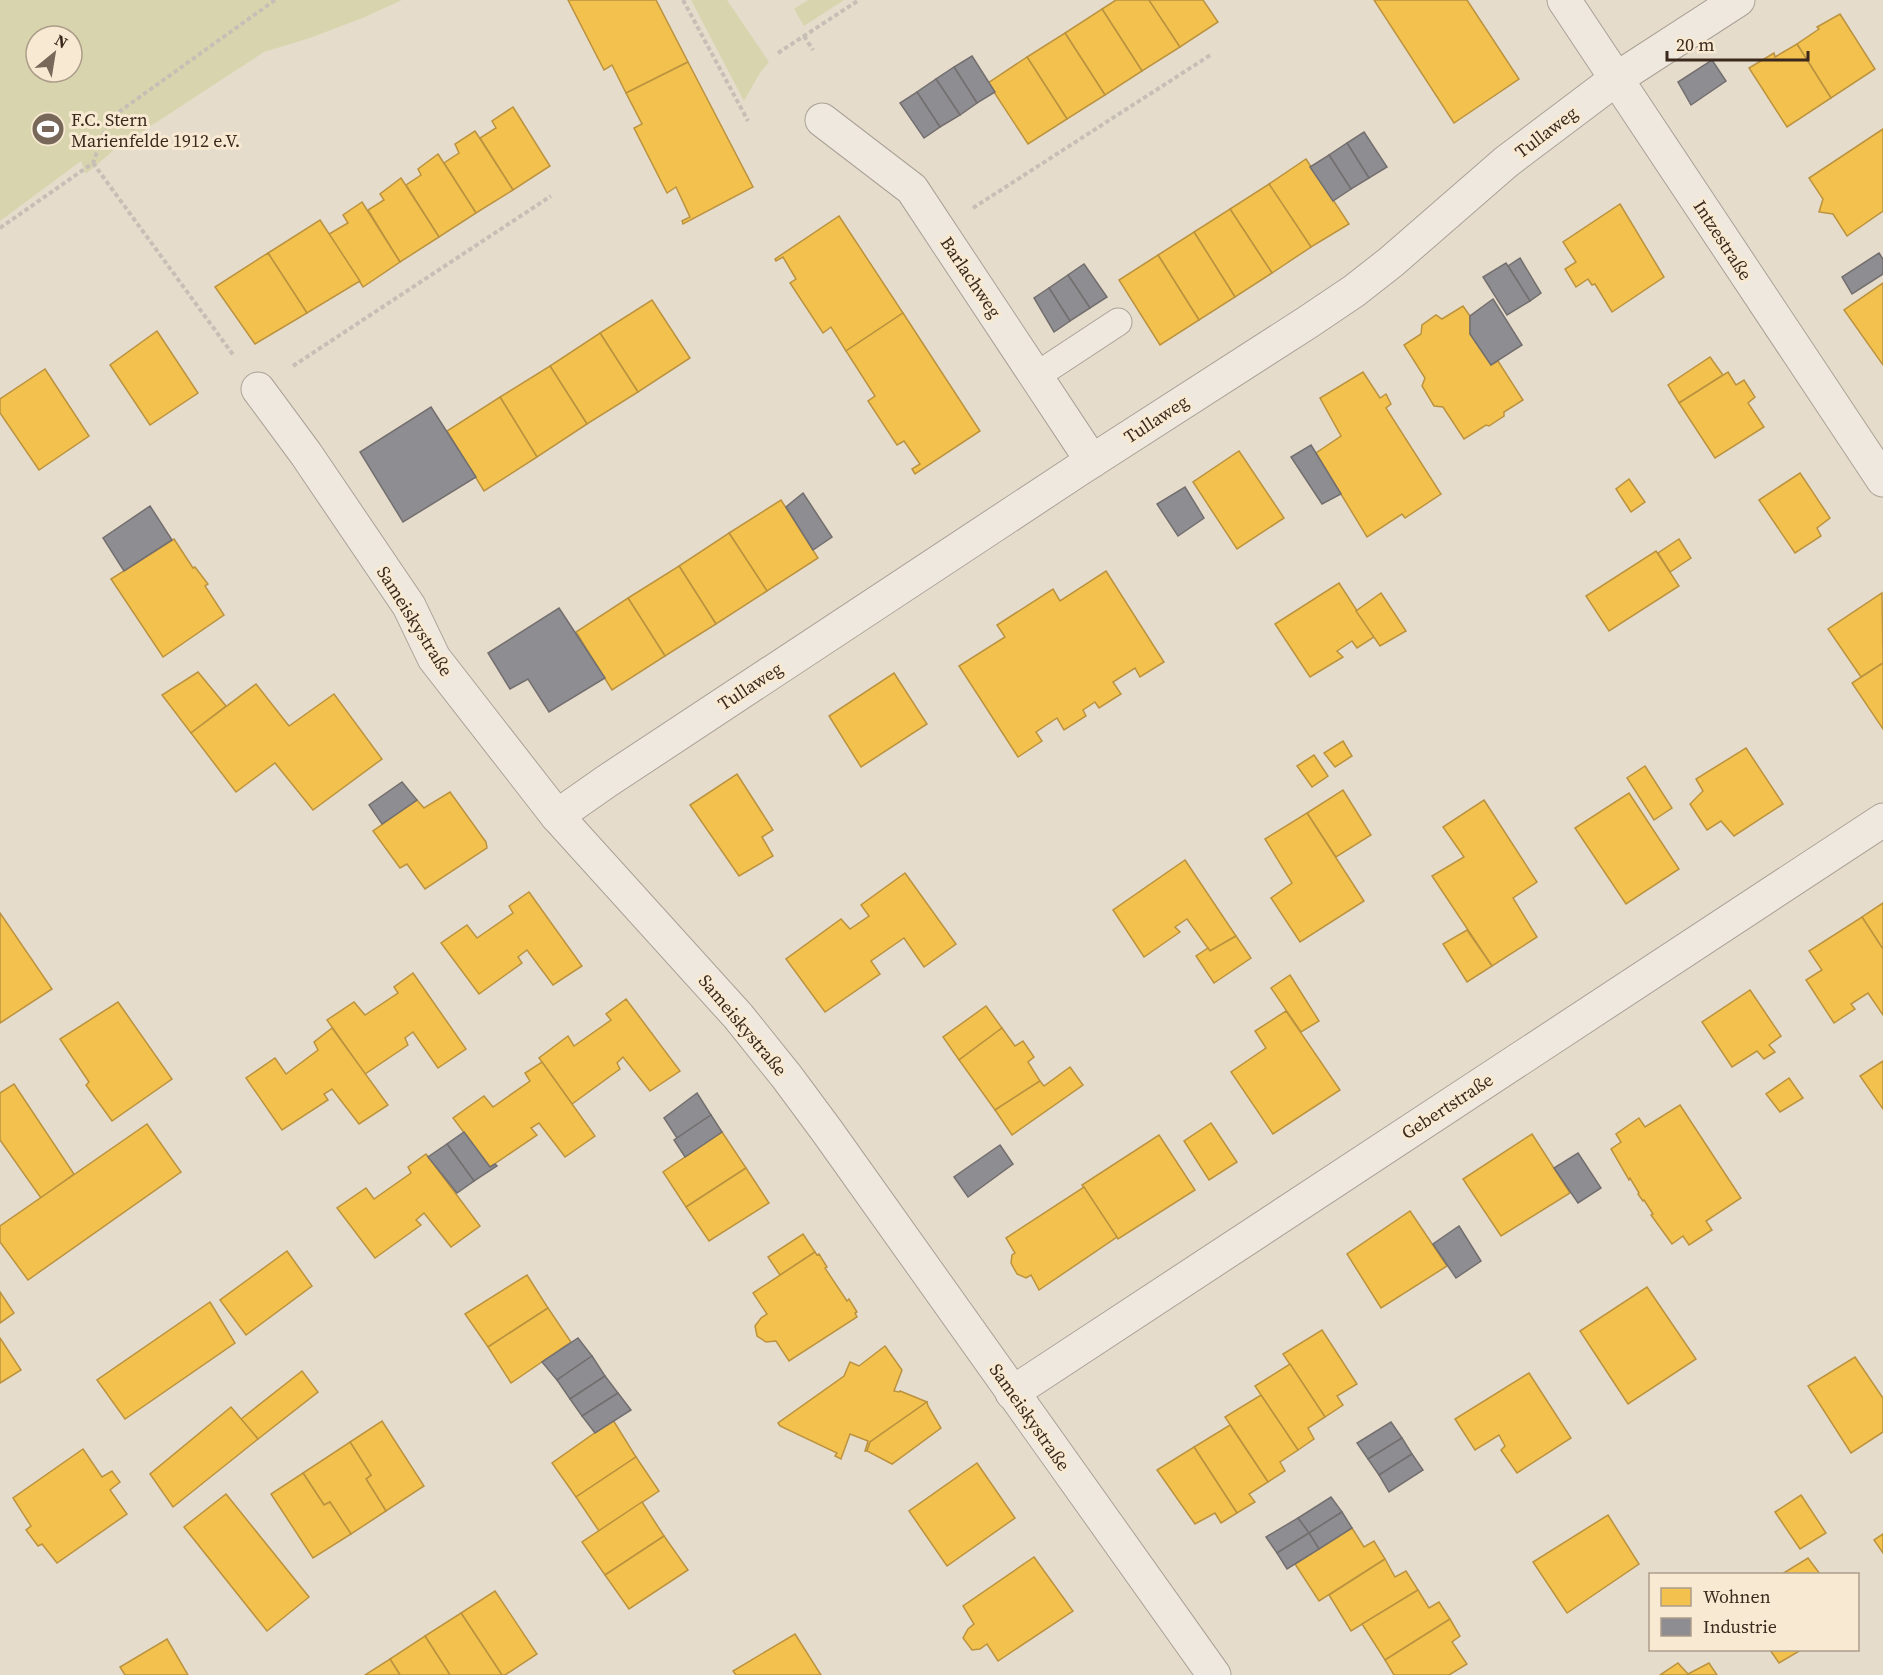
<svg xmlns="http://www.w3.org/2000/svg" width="1883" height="1675" font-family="'Source Serif 4',serif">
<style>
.green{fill:#d8d5ae;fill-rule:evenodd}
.homes{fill:#f2c14e;stroke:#bb933f;stroke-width:1.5}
.industry{fill:#8d8d92;stroke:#746f6f;stroke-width:1.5}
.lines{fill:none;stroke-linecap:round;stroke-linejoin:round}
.lane-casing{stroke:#aba196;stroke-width:29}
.street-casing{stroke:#aba196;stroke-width:35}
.path{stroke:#c7bfb6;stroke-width:4;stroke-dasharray:4.5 3;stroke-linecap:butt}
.lane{stroke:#eee8df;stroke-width:27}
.street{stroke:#eee8df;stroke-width:33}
.labels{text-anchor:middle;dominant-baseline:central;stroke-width:6;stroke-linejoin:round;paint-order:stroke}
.poi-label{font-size:18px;fill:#3b291d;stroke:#f8ead2;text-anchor:start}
.street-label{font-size:18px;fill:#3b291d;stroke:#f8ead2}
</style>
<rect width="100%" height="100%" fill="#e6dccc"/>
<g class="green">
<path d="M0 0H402L365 17 310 38 264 52 114 150 86 174 81 161 0 221ZM36 36H72V72H36Z"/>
<path d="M691 0H727L769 62 760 73 744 101Z"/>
<path d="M808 0H844L804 26 794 9Z"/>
</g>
<g class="homes">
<path d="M568 0H656L688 62 626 93 612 65 604 70Z"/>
<path d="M1116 0H1149L1180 47 1142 71 1102 9Z"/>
<path d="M1149 0H1203L1218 22 1180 47Z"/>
<path d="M1374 0H1467L1519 79 1454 123Z"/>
<path d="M1102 9 1142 71 1105 95 1065 33Z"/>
<path d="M1840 14 1875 69 1831 98 1797 44 1819 29 1817 27Z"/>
<path d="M1065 33 1105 95 1067 119 1027 57Z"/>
<path d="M1797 44 1831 98 1787 127 1749 68 1774 53 1775 57Z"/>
<path d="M1027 57 1067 119 1028 144 988 83Z"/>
<path d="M688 62 753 187 683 224 682 221 690 217 676 187 667 193 634 128 642 124 626 93Z"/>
<path d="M513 107 550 166 513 190 480 138 496 128 492 121Z"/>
<path d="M1883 129V211L1847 236 1833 214 1819 212 1823 199 1809 178Z"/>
<path d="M475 131 513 190 476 213 444 163 459 153 455 144Z"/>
<path d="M438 154 476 213 439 237 406 185 421 175 418 169Z"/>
<path d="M1306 159 1349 224 1311 247 1269 184Z"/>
<path d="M401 178 439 237 400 262 368 210 384 200 380 194Z"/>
<path d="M1269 184 1311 247 1272 273 1230 209Z"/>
<path d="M362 202 400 262 363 287 329 234 348 223 343 215Z"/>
<path d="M1620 204 1664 277 1612 312 1595 284 1592 285 1588 279 1576 287 1565 269 1576 262 1563 242Z"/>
<path d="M1230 209 1272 273 1235 297 1194 232Z"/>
<path d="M839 216 903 313 846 351 831 327 823 333 790 283 796 279 783 257 776 261 775 259Z"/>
<path d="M320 220 360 281 307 313 268 253Z"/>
<path d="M1194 232 1235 297 1199 320 1158 255Z"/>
<path d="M268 253 307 313 255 344 215 287Z"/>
<path d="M1158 255 1199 320 1160 345 1119 280Z"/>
<path d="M1883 283V365L1844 310Z"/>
<path d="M652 300 690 358 638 392 600 333Z"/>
<path d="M1463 306 1470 316V334L1491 365 1498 361 1523 400 1504 412V416L1489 426 1486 425 1464 439 1443 407 1434 406 1422 386 1425 378 1404 345 1421 334 1422 325 1436 315 1442 319Z"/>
<path d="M903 313 980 431 915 474 912 469 920 464 904 441 897 445 868 401 875 396 846 351Z"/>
<path d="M157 331 198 393 150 425 110 365Z"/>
<path d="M600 333 638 392 587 424 550 366Z"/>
<path d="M1710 357 1723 375 1679 403 1668 385Z"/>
<path d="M550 366 587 424 537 457 500 397Z"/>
<path d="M45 369 89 436 39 470 0 413V399Z"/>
<path d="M1363 372 1380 398 1386 394 1391 404 1386 408 1441 494 1405 518 1402 514 1367 537 1316 453 1341 436 1320 398Z"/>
<path d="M1728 372 1736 385 1744 380 1755 397 1748 403 1764 427 1715 458 1679 403Z"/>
<path d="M500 397 537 457 484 491 447 431Z"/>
<path d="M1239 451 1284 518 1237 549 1193 482Z"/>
<path d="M1800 473 1830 518 1817 528 1821 536 1795 553 1759 500Z"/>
<path d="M1629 479 1645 502 1631 512 1616 489Z"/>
<path d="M781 500 818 558 767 591 729 533Z"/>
<path d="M729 533 767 591 716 624 679 566Z"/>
<path d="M174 539 193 568 195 567 208 584 205 586 224 615 163 657 111 579Z"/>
<path d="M1679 539 1691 558 1670 572 1658 553Z"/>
<path d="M1656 551 1679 586 1609 631 1586 596Z"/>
<path d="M679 566 716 624 665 656 628 598Z"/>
<path d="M1106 571 1164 662 1140 677 1135 668 1113 682 1121 694 1099 708 1095 702 1083 710 1086 716 1064 730 1057 718 1036 732 1042 741 1018 757 959 666 1005 637 997 625 1053 589 1060 601Z"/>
<path d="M1339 583 1374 637 1357 648 1352 641 1337 651 1343 657 1310 677 1275 624Z"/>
<path d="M1381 593 1406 631 1380 646 1356 611Z"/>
<path d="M1882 593 1883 663 1861 677 1828 629Z"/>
<path d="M628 598 665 656 612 690 576 632Z"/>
<path d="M1883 663V729L1852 683Z"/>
<path d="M198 672 226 706 191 733 162 695Z"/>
<path d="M894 673 927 724 861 767 829 716Z"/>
<path d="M256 684 289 726 334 694 382 759 313 810 275 763 236 792 191 733Z"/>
<path d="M1343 741 1352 756 1335 767 1324 753Z"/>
<path d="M1746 748 1783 804 1734 836 1721 821 1707 830 1690 804 1703 791 1696 779Z"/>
<path d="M1314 755 1328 776 1312 787 1297 766Z"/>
<path d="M1645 766 1672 808 1654 820 1627 778Z"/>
<path d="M737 774 773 830 762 837 773 856 739 876 690 805Z"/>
<path d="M1343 790 1371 835 1336 857 1307 813Z"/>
<path d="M450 792 486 842 487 848 425 889 407 864 400 868 373 831 417 800 424 808Z"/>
<path d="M1629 793 1679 869 1626 904 1575 828Z"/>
<path d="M1484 800 1537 882 1513 898 1537 937 1492 966 1432 876 1464 857 1443 827Z"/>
<path d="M1307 813 1364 901 1300 942 1271 898 1292 883 1265 839Z"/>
<path d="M1185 860 1236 936 1210 951 1187 919 1175 927 1180 932 1144 957 1113 910Z"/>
<path d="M905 873 956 944 924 967 904 938 871 961 880 974 825 1012 786 959 841 919 850 929 869 916 861 905Z"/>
<path d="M529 892 582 966 553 985 527 950 518 957 522 963 479 994 441 943 467 925 477 938 513 913 509 906Z"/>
<path d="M1883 903V949L1862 917Z"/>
<path d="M0 913 52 989 0 1023Z"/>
<path d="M1862 917 1883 949V1015L1868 993 1851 1004 1855 1009 1834 1023 1806 980 1822 970 1809 951Z"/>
<path d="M1467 930 1492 966 1467 982 1443 944Z"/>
<path d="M1236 936 1251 958 1214 983 1196 956 1208 948 1210 951Z"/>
<path d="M413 973 466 1049 438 1068 413 1032 405 1038 408 1045 365 1074 327 1020 354 1002 365 1015 398 993 394 987Z"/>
<path d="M1290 975 1319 1021 1301 1032 1271 988Z"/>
<path d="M1750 990 1781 1036 1769 1045 1775 1052 1764 1059 1757 1051 1732 1067 1702 1022Z"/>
<path d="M626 999 680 1071 650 1091 623 1057 617 1063 620 1069 572 1104 539 1058 568 1036 574 1046 611 1020 606 1014Z"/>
<path d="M118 1002 172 1079 112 1121 86 1085 89 1082 60 1039Z"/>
<path d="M986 1006 1002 1028 959 1060 943 1037Z"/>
<path d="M1286 1011 1340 1090 1273 1134 1231 1072 1266 1048 1255 1031Z"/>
<path d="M332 1028 388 1105 359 1124 332 1089 324 1094 328 1100 282 1130 246 1078 275 1058 286 1074 318 1050 314 1042Z"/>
<path d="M1002 1028 1015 1046 1023 1041 1034 1057 1028 1062 1040 1081 995 1110 959 1060Z"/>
<path d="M1883 1061V1109L1860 1076Z"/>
<path d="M542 1062 595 1136 565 1157 539 1123 531 1128 537 1135 490 1167 453 1118 484 1096 493 1107 530 1081 525 1073Z"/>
<path d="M1070 1067 1083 1085 1012 1135 995 1110 1040 1081 1044 1086Z"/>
<path d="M1789 1078 1803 1098 1780 1112 1766 1094Z"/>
<path d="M14 1084 74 1174 41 1198 0 1140V1093Z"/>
<path d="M1680 1105 1741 1198 1706 1221 1712 1230 1689 1245 1683 1236 1672 1244 1651 1215 1653 1214 1644 1200 1643 1201 1638 1194 1639 1193 1630 1178 1629 1180 1611 1149 1621 1142 1616 1134 1639 1118 1645 1127Z"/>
<path d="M1211 1123 1237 1162 1209 1180 1184 1141Z"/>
<path d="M147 1124 181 1172 28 1280 0 1242V1226Z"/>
<path d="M722 1132 746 1168 686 1207 663 1172Z"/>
<path d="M1532 1134 1570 1193 1501 1236 1463 1179Z"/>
<path d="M1159 1135 1195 1190 1118 1239 1082 1185Z"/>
<path d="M426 1154 480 1226 451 1247 424 1213 416 1220 421 1225 375 1258 337 1208 366 1188 374 1199 411 1173 408 1167Z"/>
<path d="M746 1168 769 1203 709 1241 686 1207Z"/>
<path d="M1084 1187 1117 1237 1039 1290 1031 1275 1026 1278 1017 1274 1011 1263 1012 1255 1015 1253 1006 1238Z"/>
<path d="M1410 1211 1447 1266 1381 1308 1347 1254Z"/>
<path d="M803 1234 815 1252 780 1275 768 1257Z"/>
<path d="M287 1251 312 1286 246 1335 220 1300Z"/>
<path d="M815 1252 817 1255 819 1254 827 1267 825 1268 847 1301 849 1299 857 1312 855 1313 857 1317 789 1361 776 1341 766 1342 757 1336 755 1326 761 1318 767 1314 753 1293Z"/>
<path d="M527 1275 548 1308 488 1347 465 1314Z"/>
<path d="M1647 1287 1696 1359 1628 1404 1580 1331Z"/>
<path d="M0 1292 14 1313 0 1323Z"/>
<path d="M210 1302 235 1343 125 1419 97 1380Z"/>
<path d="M548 1308 571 1342 511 1383 488 1347Z"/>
<path d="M1322 1330 1357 1384 1337 1396 1343 1405 1325 1417 1283 1354Z"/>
<path d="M0 1338 21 1370 0 1383Z"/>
<path d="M885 1346 902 1370 894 1391 899 1392 900 1391 927 1402 870 1442 867 1451H865L868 1441 850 1434 841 1459 835 1456 837 1453 780 1426 778 1423 844 1376 850 1362 859 1366Z"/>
<path d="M1855 1357 1883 1398V1432L1851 1453 1808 1386Z"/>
<path d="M1290 1364 1325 1417 1308 1428 1314 1439 1298 1450 1255 1386Z"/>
<path d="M302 1371 318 1392 258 1439 241 1419Z"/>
<path d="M1529 1373 1571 1438 1517 1473 1501 1450 1505 1446 1499 1435 1475 1450 1455 1419Z"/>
<path d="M1261 1395 1298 1450 1280 1462 1285 1471 1268 1482 1225 1417Z"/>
<path d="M927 1402 928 1406 941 1428 892 1464 867 1451 870 1442Z"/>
<path d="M231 1407 258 1439 173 1507 150 1474Z"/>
<path d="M613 1420 636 1457 576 1497 552 1463Z"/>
<path d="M382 1421 424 1486 386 1511 366 1479 371 1475 350 1442Z"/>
<path d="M1230 1425 1268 1482 1249 1494 1255 1502 1237 1513 1194 1447Z"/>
<path d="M350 1442 371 1475 366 1479 386 1511 351 1534 330 1502 324 1505 303 1473Z"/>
<path d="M1194 1447 1237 1513 1221 1523 1215 1513 1195 1524 1157 1470Z"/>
<path d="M83 1449 102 1477 112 1471 120 1482 110 1490 127 1514 57 1563 42 1544 38 1546 26 1530 31 1526 13 1498Z"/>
<path d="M636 1457 659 1491 599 1531 576 1497Z"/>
<path d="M977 1463 1015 1518 947 1566 909 1511Z"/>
<path d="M303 1473 324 1505 330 1502 351 1534 313 1558 271 1494Z"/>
<path d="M226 1494 309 1597 267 1631 184 1527Z"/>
<path d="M1801 1495 1826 1533 1800 1549 1775 1512Z"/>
<path d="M642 1502 664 1536 605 1575 582 1542Z"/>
<path d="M1608 1515 1639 1564 1567 1613 1533 1562Z"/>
<path d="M1352 1528 1364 1547 1374 1541 1385 1559 1319 1601 1295 1564Z"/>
<path d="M1883 1534V1553L1874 1540Z"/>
<path d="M664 1536 688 1570 629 1609 605 1575Z"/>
<path d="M1034 1557 1073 1611 998 1661 987 1644 980 1649 972 1650 963 1638 968 1629 974 1624 963 1606Z"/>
<path d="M1808 1558 1820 1574H1782Z"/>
<path d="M1385 1559 1395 1577 1406 1571 1418 1590 1351 1631 1329 1595Z"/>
<path d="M1418 1590 1429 1608 1439 1602 1450 1619 1385 1660 1362 1624Z"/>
<path d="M495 1591 537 1654 505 1675H502L461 1613Z"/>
<path d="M461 1613 502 1675H450L425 1636Z"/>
<path d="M1450 1619 1460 1636 1452 1642 1467 1664 1449 1675H1394L1385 1660Z"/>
<path d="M795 1634 821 1675H736L733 1671Z"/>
<path d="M425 1636 450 1675H400L390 1659Z"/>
<path d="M167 1639 188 1675H125L120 1667Z"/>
<path d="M1770 1650H1801L1779 1663Z"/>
<path d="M390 1659 400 1675H365Z"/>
<path d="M1678 1663 1688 1674 1709 1663 1717 1675H1660Z"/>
</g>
<g class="industry">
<path d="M972 56 995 92 977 103 954 67Z"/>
<path d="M1712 60 1726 81 1691 105 1678 82Z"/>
<path d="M954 67 977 103 960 115 936 79Z"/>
<path d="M936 79 960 115 940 127 917 92Z"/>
<path d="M917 92 940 127 924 138 900 103Z"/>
<path d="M1364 132 1387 167 1369 178 1347 143Z"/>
<path d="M1347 143 1369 178 1351 189 1329 155Z"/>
<path d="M1329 155 1351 189 1333 201 1310 167Z"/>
<path d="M1879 253 1883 259V274L1852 294 1842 277Z"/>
<path d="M1520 258 1541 293 1530 301 1508 266Z"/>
<path d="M1506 263 1530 301 1507 315 1483 277Z"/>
<path d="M1084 264 1107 297 1090 308 1068 275Z"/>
<path d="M1068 275 1090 308 1070 321 1049 288Z"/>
<path d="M1049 288 1070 321 1054 332 1034 298Z"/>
<path d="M1493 299 1522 345 1491 365 1470 334V316Z"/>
<path d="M431 407 476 477 403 522 360 452Z"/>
<path d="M1311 445 1341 494 1322 504 1291 457Z"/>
<path d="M1185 487 1204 518 1178 536 1157 504Z"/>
<path d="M803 493 832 537 813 550 786 507Z"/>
<path d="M150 506 172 540 124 571 103 538Z"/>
<path d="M559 608 605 678 549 712 528 679 510 689 488 653Z"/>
<path d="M402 782 417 800 382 824 369 805Z"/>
<path d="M697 1093 711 1115 677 1138 664 1118Z"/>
<path d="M711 1115 722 1132 685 1157 674 1140Z"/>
<path d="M464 1132 490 1167 495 1164 497 1166 474 1181 447 1144Z"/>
<path d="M447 1144 474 1181 457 1193 428 1157Z"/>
<path d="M1000 1145 1013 1164 968 1197 954 1177Z"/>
<path d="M1578 1153 1601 1188 1578 1203 1554 1168Z"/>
<path d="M1459 1226 1481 1261 1456 1278 1433 1244Z"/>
<path d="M578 1338 592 1356 557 1380 542 1362Z"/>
<path d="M592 1356 605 1376 570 1399 557 1380Z"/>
<path d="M605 1376 618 1393 582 1416 570 1399Z"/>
<path d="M618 1393 631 1410 595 1433 582 1416Z"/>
<path d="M1391 1422 1402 1438 1368 1459 1357 1443Z"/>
<path d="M1402 1438 1412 1454 1379 1475 1368 1459Z"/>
<path d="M1412 1454 1423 1470 1389 1492 1379 1475Z"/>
<path d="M1331 1497 1342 1512 1309 1533 1298 1518Z"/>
<path d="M1342 1512 1352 1528 1319 1549 1309 1533Z"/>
<path d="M1298 1518 1309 1533 1277 1553 1266 1537Z"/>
<path d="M1309 1533 1319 1549 1287 1569 1277 1553Z"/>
</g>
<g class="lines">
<g class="lane-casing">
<path id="lane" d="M1036 376 1118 322"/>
</g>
<g class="street-casing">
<g id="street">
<path d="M1564 0 1883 480"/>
<path d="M822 120 912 189 1092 461"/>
<path d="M258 389 306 454 409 606 434 658 557 816 738 1016 787 1077 827 1131 1214 1675"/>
<path d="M557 816 607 781 1078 470 1308 322 1354 291 1391 262 1506 162 1616 79 1738 0"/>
<path d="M1012 1393 1883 820"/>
</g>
</g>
<g class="path">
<path d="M683 0 748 121"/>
<path d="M804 36 813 50"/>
<path d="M778 53 859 0"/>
<path d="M93 163 234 356"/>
<path d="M973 208 1212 54"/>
<path d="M0 228 93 163 109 119 275 0"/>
<path d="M293 366 551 196"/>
</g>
<use href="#lane" class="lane"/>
<use href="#street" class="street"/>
</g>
<defs>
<g id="stadium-disc" transform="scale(1.725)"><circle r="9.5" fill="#77685a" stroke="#f8ead2"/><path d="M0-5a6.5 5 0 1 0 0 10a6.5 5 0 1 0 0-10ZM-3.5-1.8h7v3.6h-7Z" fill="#fff"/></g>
</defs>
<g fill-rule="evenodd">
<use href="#stadium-disc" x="48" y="129"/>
</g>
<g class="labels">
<g class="poi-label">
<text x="71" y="119">F.C. Stern<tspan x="71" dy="21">Marienfelde 1912 e.V.</tspan></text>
</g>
<g class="street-label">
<text transform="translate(1546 132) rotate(-37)">Tullaweg</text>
<text transform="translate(1723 240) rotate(57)">Intzestraße</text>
<text transform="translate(971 277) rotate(56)">Barlachweg</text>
<text transform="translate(1156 419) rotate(-33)">Tullaweg</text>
<text transform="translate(415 621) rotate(58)">Sameiskystraße</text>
<text transform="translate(750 686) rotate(-33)">Tullaweg</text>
<text transform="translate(743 1025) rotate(50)">Sameiskystraße</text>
<text transform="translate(1447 1106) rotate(-33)">Gebertstraße</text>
<text transform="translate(1030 1417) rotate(55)">Sameiskystraße</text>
</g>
</g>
<rect x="1649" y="1573" width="210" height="78" fill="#f8ead2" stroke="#ac9d8a" stroke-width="1.5"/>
<rect x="1661" y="1588" width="30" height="18" fill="#f2c14e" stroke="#ac9d8a" stroke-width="1.5"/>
<text x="1703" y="1603" font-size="18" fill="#3b291d">Wohnen</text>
<rect x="1661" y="1618" width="30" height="18" fill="#8d8d92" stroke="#ac9d8a" stroke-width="1.5"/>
<text x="1703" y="1633" font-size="18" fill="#3b291d">Industrie</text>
<g transform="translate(54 54) rotate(30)"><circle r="28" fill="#f8ead2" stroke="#ac9d8a" stroke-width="1.5"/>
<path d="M0-4.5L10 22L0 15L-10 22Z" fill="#77685a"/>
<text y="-9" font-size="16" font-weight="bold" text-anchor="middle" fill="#3b291d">N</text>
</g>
<path d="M1667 51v9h141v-9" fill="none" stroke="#3b291d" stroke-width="3"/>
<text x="1676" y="51" font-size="18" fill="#3b291d" stroke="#f8ead2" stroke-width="4.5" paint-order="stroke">20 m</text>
</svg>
